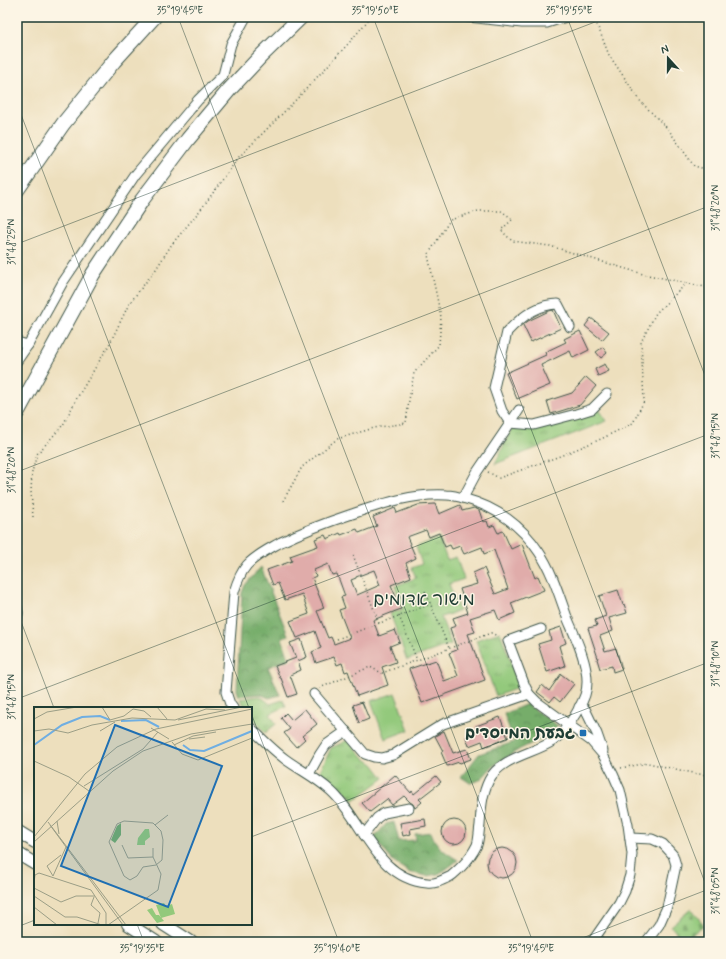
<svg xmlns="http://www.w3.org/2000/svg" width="726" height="959" font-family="Mynerve,'Playpen Sans Hebrew',sans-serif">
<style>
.grass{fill:url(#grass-tufts);stroke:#598358}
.forest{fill:url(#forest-crowns);stroke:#4a7550}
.cemetery{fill:url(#cemetery-stones);stroke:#598358}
.garden{fill:#93c97b;stroke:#598358}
.building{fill:#e0acaa;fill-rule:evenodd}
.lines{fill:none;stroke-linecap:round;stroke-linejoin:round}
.minor-casing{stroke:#3e5549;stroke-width:11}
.major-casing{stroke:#3e5549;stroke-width:14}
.highway-casing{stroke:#3e5549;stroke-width:16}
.path{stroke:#3e5549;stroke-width:1.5;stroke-dasharray:1 3;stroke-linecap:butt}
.minor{stroke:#fff;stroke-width:9}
.major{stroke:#fff;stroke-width:12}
.highway{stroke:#fff;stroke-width:14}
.ticks{fill:none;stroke:#1f3d34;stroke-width:1;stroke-opacity:0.45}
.poi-dot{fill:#1f6fb2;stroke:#fcf5e5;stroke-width:1.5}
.labels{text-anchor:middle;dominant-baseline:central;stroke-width:3;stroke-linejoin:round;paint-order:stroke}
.poi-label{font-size:16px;font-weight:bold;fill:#1f3d34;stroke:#fcf5e5;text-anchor:end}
.quarter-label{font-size:18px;fill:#1f3d34;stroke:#fcf5e5}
.inset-river{fill:none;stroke:#6faee2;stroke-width:2}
.inset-road{fill:none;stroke:#9b9e86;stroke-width:1}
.view{fill:#1f6fb2;fill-opacity:0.15;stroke:#1f6fb2;stroke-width:2}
.inset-edge{fill:none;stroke:#1f3d34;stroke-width:2}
.neatline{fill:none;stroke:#1f3d34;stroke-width:1.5}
.ticks-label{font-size:10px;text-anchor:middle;fill:#1f3d34}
</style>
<defs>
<pattern id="grass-tufts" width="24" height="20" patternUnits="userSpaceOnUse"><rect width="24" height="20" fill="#93c97b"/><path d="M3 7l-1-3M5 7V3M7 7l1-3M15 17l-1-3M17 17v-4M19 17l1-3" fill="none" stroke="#77a466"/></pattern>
<pattern id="forest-crowns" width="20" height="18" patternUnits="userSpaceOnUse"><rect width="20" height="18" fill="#76ad6b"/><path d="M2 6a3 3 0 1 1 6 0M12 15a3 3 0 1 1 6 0" fill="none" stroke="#608e59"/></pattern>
<pattern id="cemetery-stones" width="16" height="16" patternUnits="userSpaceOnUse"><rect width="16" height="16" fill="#93c97b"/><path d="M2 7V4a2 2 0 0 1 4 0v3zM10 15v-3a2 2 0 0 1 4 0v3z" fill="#77a466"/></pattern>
</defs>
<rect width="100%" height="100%" fill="#fcf5e5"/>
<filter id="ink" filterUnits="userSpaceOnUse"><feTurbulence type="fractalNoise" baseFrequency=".025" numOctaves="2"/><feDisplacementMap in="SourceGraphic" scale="8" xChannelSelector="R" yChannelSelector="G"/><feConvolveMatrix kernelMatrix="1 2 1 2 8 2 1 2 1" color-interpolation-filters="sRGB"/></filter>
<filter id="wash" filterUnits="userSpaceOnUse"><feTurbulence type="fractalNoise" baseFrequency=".012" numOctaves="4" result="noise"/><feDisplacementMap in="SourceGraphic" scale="16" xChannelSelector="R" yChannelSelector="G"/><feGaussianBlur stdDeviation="0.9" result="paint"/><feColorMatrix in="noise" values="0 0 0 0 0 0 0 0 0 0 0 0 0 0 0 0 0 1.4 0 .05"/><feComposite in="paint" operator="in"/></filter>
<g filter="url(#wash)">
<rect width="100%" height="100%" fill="#eddfbd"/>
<g class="grass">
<path d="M598 408 607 421 495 464 512 428 529 429 589 413Z"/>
<path d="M439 538 447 560 456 557 464 579 449 584 459 611 441 617 451 644 407 660 390 613 403 609 395 586 416 578 412 568 422 564 416 547Z"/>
<path d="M500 632 520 687 496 696 476 640Z"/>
<path d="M260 696 270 704 283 700 286 706 270 714 276 724 265 733 251 715V708H246L240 699Z"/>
<path d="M348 740 365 759 373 764 384 778 354 800 320 771 331 748Z"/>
</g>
<g class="forest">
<path d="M261 567 288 635 282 638 289 659 268 667 280 695 269 698 260 694 239 696 237 690 242 593 245 585Z"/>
<path d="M527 704 558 726 549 735 520 749 493 766 480 780 470 783 461 777 479 754 514 742 504 714Z"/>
<path d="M394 822 399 841 416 840 415 834 431 832C436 847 445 852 458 860L445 870 438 874 427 876 408 872 391 859 374 838 386 824Z"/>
</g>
<path class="cemetery" d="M691 909 704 925 683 941 671 926Z"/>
<path class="garden" d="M395 693 409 730 385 739 371 701Z"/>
<g id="blocks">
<g class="building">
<path d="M553 310 561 328 531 342 523 325 528 321 549 311Z"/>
<path d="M591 318 609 332 602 340 585 326Z"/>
<path d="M580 331 589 350 573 358 570 351 541 365 550 385 517 399 506 373 546 355 545 352 566 342 564 339Z"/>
<path d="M603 347 607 353 601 358 596 352Z"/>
<path d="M605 364 609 371 598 376 595 369Z"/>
<path d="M586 377 596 386 580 405 551 414 547 401 572 393Z"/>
<path d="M435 504 439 514 460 505 462 511 474 508 479 510 483 522 487 521 489 527 494 525 498 533 503 531 511 549 522 544 535 578 538 576 544 590 511 603 515 613 499 620 495 610 470 618 475 632 468 634 485 680 422 703 409 669 436 660 444 681 458 676 449 653 457 650 450 628 456 626 453 618 468 613 460 589 477 584 473 573 484 568 495 594 508 589 494 550 484 554 482 547 464 554 460 546 452 549 450 545 445 547 439 533 429 537 426 530 407 537 416 558 406 563 411 577 391 585 401 609 373 620 379 636 395 630 400 642 390 646 396 662 382 667 388 685 357 696 348 671 345 672 342 663 337 665 334 657 316 663 312 652 321 648 315 631 297 638 290 621 309 614 302 594 285 600 278 583 273 585 267 570 292 561 290 556 318 546 315 539 325 535 327 539 340 533 341 535 357 529 359 533 377 526 373 517 395 508 397 513 418 505ZM328 564 332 575 337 574 345 596 341 597 345 608 339 610 350 638 334 644 331 637 328 638 317 611 324 608 312 578 316 576 314 570ZM374 570 380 585 357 595 351 580 356 578V577Z"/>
<path d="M618 590 623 605 624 604 627 613 609 618 613 631 600 636 605 651 616 648 622 669 613 672 612 666 600 669 597 659 598 658 588 628 597 626 595 620 606 616 599 596Z"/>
<path d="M561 627 566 643 559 646 565 666 547 672 538 644 551 640 549 631Z"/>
<path d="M301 639 307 657 298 661 301 670 290 675 297 694 288 697 281 678H280L275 666 296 658 290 643Z"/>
<path d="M561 674 574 684 560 702 554 697 550 702 537 692 542 685 549 691Z"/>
<path d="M362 702 369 719 359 723 353 705Z"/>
<path d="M305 709 317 724 302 736 305 739 296 747 284 733 290 729 281 718 286 713 292 720Z"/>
<path d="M500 717 508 738 484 747 482 741 469 746 466 737 478 732 476 726Z"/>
<path d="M444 731 453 753 467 749 471 759 460 763 459 762 447 766 441 752 443 751 435 736Z"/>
<path d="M395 775 411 793 412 791 414 794 436 776 441 782 419 799 422 802 415 808 413 804 410 802 404 796 392 805 387 799 370 812 362 803Z"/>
<path d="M425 819 426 826 410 829 411 834 403 836 400 823Z"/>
<circle cx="454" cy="832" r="12"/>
<circle cx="502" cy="863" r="15"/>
</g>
</g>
</g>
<g filter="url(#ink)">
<use href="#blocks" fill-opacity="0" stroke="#3e5549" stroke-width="1"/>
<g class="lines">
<g class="minor-casing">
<g id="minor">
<path d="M468 17 522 23H547L566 17"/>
<path d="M570 327 558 304C537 304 520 318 507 332L494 388 502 411 510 423 534 425 576 414 592 409 607 394"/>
<path d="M17 342 28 345"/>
<path d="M17 361 28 345 63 282 136 174 198 100 223 75 231 44 246 17"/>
<path d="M463 498 477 472 519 410"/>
<path d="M17 607 18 613 17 619"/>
<path d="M541 629 508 641 525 686 529 694 537 702 591 741 603 755 613 774 620 790 628 825 632 854 630 875 625 891 619 903 592 942"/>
<path d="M314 694 365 754 374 757 382 758 393 755 443 724 529 694"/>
<path d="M579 707 585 709 597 734 603 751"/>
<path d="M233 708 230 704 226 692 234 592C237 582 240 573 247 565 256 555 269 549 281 542 304 531 328 522 352 514 382 504 414 493 446 495 453 495 460 497 466 499 496 507 522 526 539 552 552 571 559 595 567 617 576 639 593 672 585 695 580 709 565 733 553 741 533 754 501 757 489 780 482 794 481 809 480 825 479 831 479 839 477 845 473 853 468 860 462 866 458 870 455 873 451 876 443 880 436 884 427 883 375 878 364 821 331 791 317 778 300 770 285 759 273 750 262 739 251 728"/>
<path d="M309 774 320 754 326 745 346 731"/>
<path d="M364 835 377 818 384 813 409 808"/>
<path d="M630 838 652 839 663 844 673 855 676 865 667 907 659 925 646 942"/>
</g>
</g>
<g class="major-casing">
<g id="major">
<path d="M17 831 35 842"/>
<path d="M17 853 35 864"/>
<path d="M128 924 156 942"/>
<path d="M163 924 191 942"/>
</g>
</g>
<g class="highway-casing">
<g id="highway">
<path d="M17 190 63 124 114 61 154 17"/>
<path d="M17 413 93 274 142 200 188 139 229 90 261 56 301 17"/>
</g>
</g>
<g class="path">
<path d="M594 17 609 55 641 102 668 129 694 166 709 170"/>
<path d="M488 472 499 478 560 456 601 439 633 423 644 401 641 342 656 313 687 283 709 288"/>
<path d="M283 501 302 467 337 439 374 428 406 423 409 400 414 373 439 345 441 317 428 255 450 220 478 211H501L513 219 501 230 512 241 550 246 643 274 687 283"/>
<path d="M33 517 31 492 32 472 37 454 63 425 77 398 109 345 129 304 156 269 172 244 202 208 239 157 291 105 349 43 369 19H445L457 17"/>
<path d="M353 555 379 623"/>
<path d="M425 591 449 648"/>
<path d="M399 616 417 660"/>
<path d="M337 639 431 604"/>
<path d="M320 689 322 687 370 667 382 673 491 633 500 637"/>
<path d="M621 768 648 763 698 774 709 775"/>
</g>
<use href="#minor" class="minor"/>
<use href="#major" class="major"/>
<use href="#highway" class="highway"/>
</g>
</g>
<path class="ticks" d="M178 17 533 942M373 17 709 893M567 17 709 386M17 104 249 708M17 244 608 17M17 472 709 206M17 611 54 708M17 699 709 434M251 713 339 942M251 837 709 662M137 924 144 942M17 927 35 920M572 942 709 889"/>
<rect class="poi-dot" x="579" y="729" width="8" height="8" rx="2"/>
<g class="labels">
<g class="poi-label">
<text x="575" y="733">גבעת המייסדים</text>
</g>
<g class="quarter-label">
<text x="424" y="600">מישור אדומים</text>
</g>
</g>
<g transform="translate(34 707)">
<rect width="218" height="218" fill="#eddfbd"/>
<path d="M111 122H115L116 130 111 134V138H103L104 131ZM118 201 122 208H125L130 214 123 216 113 203Z" fill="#93c97b"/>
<path d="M87 116V128L81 136 77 133 83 119Z" fill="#76ad6b"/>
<path d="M130 196 132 199 138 197 141 207 127 211 122 198Z" fill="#93c97b"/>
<path class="inset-river" d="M87 14 112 13 125 20M0 38 28 18 48 10 66 9 76 13M149 38 156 43 170 44 218 24"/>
<path class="inset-road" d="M68 0 76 13 90 9 99 2 110 4 117 10M123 0 133 12M0 12 13 5 43 0M144 13 208 0M117 21 135 32M0 24 15 22 34 26 58 18 98 11 141 13 172 2 191 3M66 24 81 15M155 32 171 30M138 35 148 47 164 53 218 31M140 38 159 29 182 25M0 54 35 70 55 84M50 79 109 42 124 25M23 114 25 127M90 114 119 116 127 124 129 133 128 153 122 158 109 160 103 169 96 173 90 169 75 135 83 117ZM14 115 92 218M16 118 89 218M121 118 134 108M0 130 51 67 83 40 122 22 218 2M0 135 79 64 109 44 157 27 218 17M88 138 94 151 119 150M27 148 13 159 19 169 32 140M0 176 1 168 5 166 57 183 72 206V218M0 181 27 195 42 189H61M0 189 31 210H43L68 218M60 190 57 198 66 206 64 216M0 200 23 218M74 218 124 183 127 167 119 150V141"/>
<path class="view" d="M81 18 188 59 134 200 27 159Z"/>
<rect width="218" height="218" class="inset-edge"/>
</g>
<rect width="726" height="959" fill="none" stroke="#fcf5e5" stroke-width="44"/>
<g transform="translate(668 58) rotate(339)" stroke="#fcf5e5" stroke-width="3" paint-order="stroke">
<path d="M0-3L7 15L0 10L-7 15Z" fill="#1f3d34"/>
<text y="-6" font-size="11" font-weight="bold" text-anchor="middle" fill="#1f3d34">N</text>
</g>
<rect x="22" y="22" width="682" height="915" class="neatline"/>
<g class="ticks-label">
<text x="180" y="14">35°19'45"E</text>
<text x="375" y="14">35°19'50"E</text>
<text x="569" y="14">35°19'55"E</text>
<text transform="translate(715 208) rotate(-90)" y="4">31°48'20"N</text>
<text transform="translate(11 242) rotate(-90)" y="4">31°48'25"N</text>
<text transform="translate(715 436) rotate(-90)" y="4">31°48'15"N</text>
<text transform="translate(11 470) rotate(-90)" y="4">31°48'20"N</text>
<text transform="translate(715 664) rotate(-90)" y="4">31°48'10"N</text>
<text transform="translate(11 697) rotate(-90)" y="4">31°48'15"N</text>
<text transform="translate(715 891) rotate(-90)" y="4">31°48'05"N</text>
<text x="142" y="952">35°19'35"E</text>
<text x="337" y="952">35°19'40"E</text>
<text x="531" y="952">35°19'45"E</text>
</g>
</svg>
